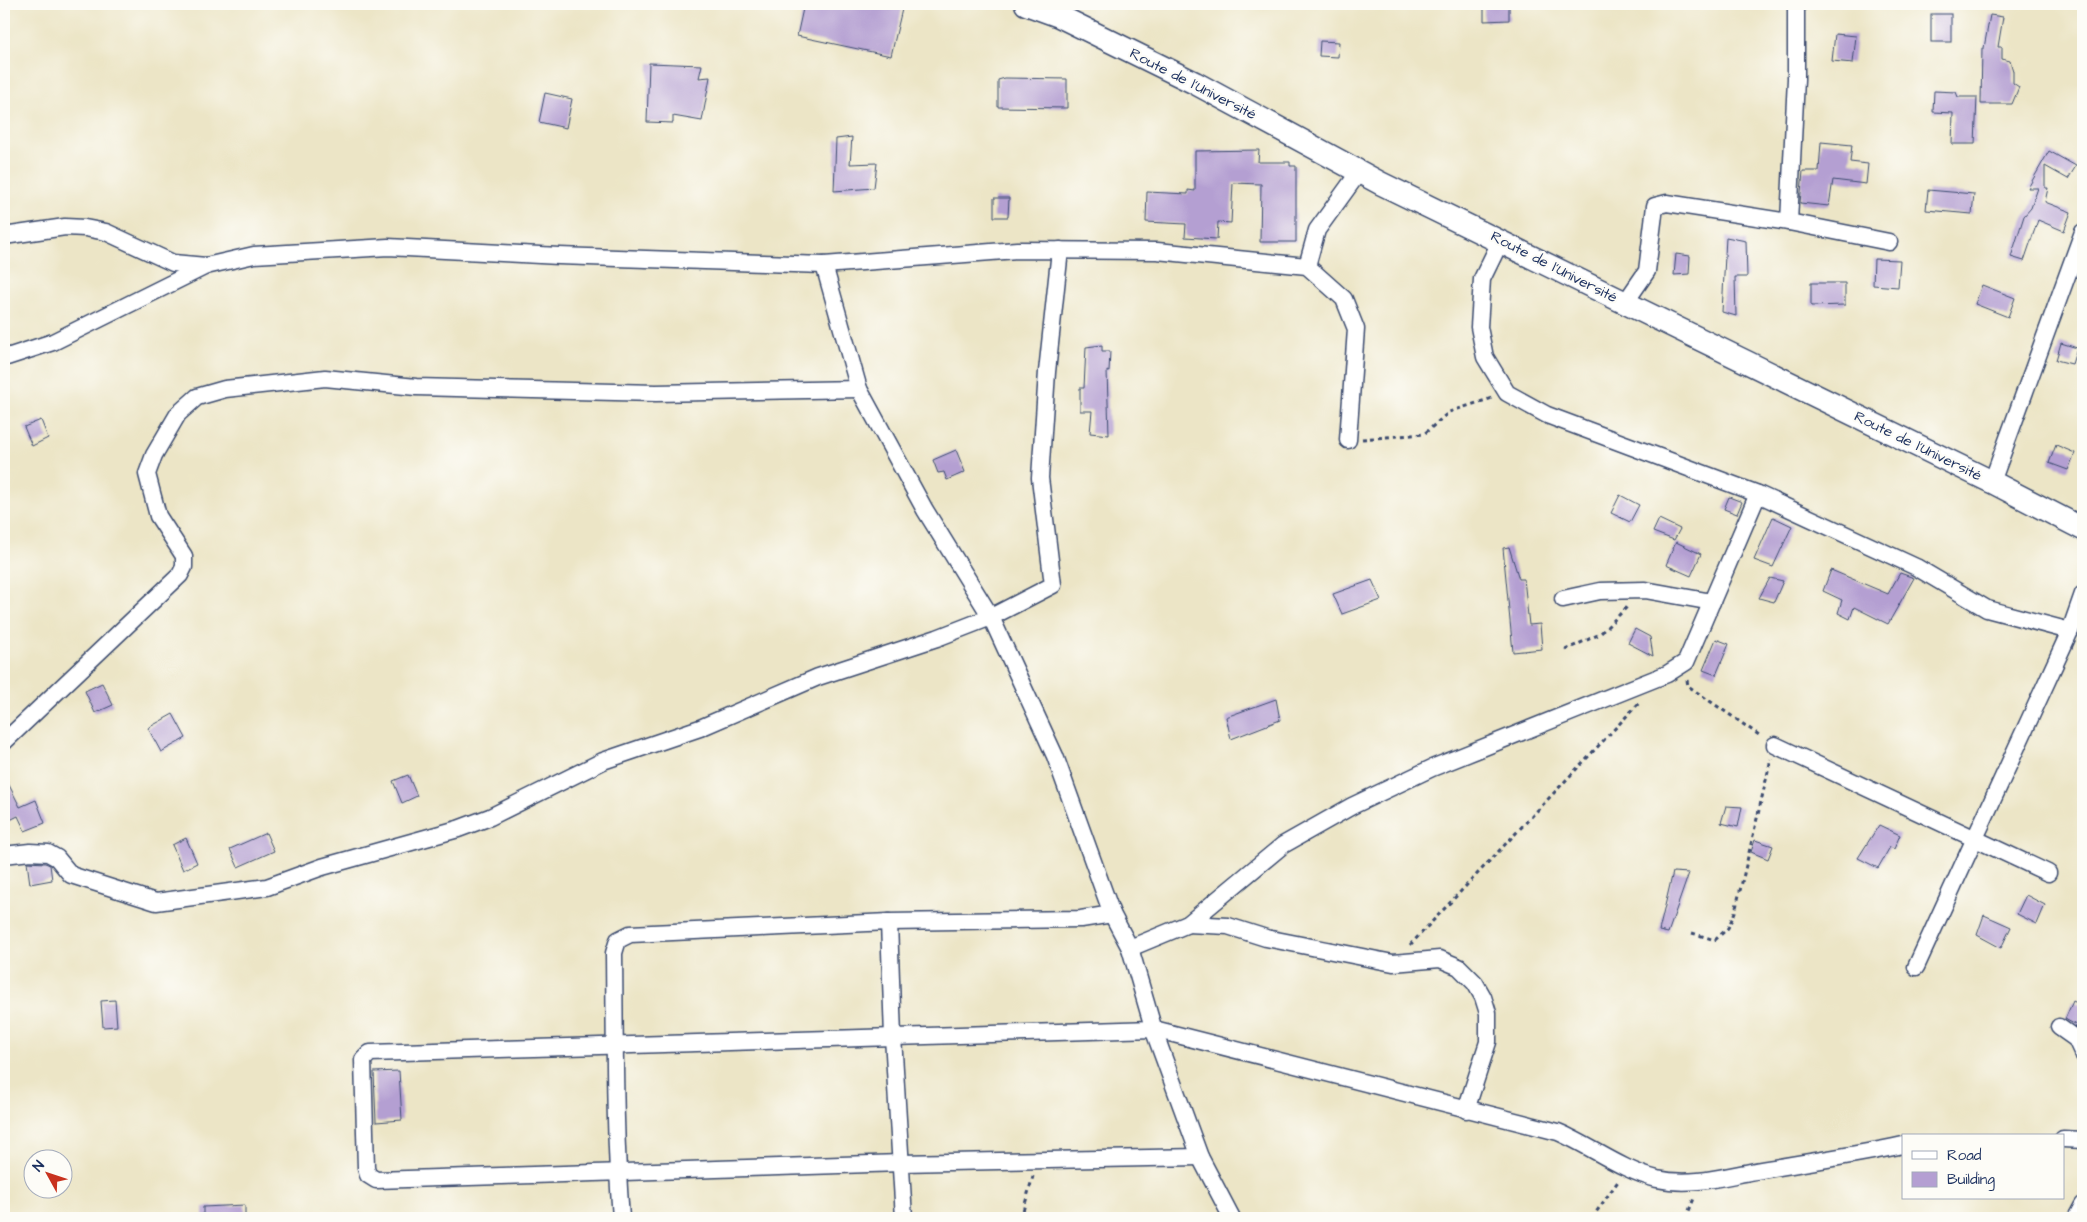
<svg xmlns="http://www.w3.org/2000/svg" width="2087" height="1222" font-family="'Architects Daughter',sans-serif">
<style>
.building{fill:#b49fd2}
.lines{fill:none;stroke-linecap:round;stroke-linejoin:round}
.street-casing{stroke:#3a4a6e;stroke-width:19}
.secondary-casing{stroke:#3a4a6e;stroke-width:25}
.path{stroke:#3a4a6e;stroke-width:3;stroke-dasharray:4 4;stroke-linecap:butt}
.street{stroke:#fff;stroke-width:16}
.secondary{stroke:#fff;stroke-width:22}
.labels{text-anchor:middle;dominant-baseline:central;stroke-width:4.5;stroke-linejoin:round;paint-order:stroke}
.street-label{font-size:15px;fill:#1b2f5e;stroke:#fdfcf7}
</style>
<rect width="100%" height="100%" fill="#fdfcf7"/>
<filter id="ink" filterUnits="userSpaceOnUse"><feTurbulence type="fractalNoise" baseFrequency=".02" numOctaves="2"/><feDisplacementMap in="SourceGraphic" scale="10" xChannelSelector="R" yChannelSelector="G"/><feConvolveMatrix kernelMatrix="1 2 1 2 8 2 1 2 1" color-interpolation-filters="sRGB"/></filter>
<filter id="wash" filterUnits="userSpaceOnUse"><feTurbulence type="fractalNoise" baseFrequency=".0096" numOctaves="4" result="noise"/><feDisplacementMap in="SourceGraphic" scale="20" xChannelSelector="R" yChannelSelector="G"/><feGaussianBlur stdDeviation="1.12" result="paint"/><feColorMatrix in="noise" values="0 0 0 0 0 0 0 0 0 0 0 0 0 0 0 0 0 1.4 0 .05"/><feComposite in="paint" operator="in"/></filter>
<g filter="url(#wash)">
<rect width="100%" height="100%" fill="#ece5c6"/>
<g id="blocks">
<g class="building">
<path d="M804 4H879L902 9 891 56 797 36Z"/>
<path d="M1484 4H1509V20L1484 21Z"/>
<rect x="1931" y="14" width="20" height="28"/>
<path d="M1990 15 2003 17 1998 47H2002V59L2010 61 2013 71V83L2019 87 2012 104H1981L1982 48H1984Z"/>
<path d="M1835 34 1856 36 1853 63 1832 61Z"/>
<path d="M1320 41 1339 42 1338 57 1319 56Z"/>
<path d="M649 63 702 65 699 78 710 77 702 121 673 116V123L647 122Z"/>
<path d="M1005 78 1067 79V108L998 107V80Z"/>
<path d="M1934 91 1956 92 1958 97H1977L1975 144H1952L1953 113 1933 112Z"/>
<path d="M545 93 572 99 566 128 539 122Z"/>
<path d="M852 137 850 164 877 163 874 188 834 191 836 139Z"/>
<path d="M1821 142 1852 145 1850 162 1868 164 1866 184 1833 180 1829 206 1800 203 1803 171H1819Z"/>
<path d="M1259 150 1258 162H1290V166H1296V242H1260L1261 184 1233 183 1231 223 1218 222 1217 239 1185 237 1186 224 1146 222 1147 192 1188 194V190L1195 191V151Z"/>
<path d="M2049 151 2076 166 2068 179 2045 166V188H2048L2045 202 2071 212 2064 231 2038 220 2024 261 2011 257 2024 216 2031 208 2038 188H2028Z"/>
<path d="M1928 190 1974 194 1972 214 1926 210Z"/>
<path d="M994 198H1009L1008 217H994Z"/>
<path d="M1726 237 1746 241 1747 277H1735L1736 316 1722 312Z"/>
<path d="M1676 254 1690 256 1689 274 1674 275Z"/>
<path d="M1874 259 1900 260 1898 287 1873 285Z"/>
<path d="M1811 283H1845V305L1811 306Z"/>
<path d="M1982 285 2015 298 2008 317 1975 304Z"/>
<path d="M2061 343 2077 348 2072 364 2056 360Z"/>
<path d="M1102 345V351H1110L1109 372 1107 371 1109 435 1090 433 1092 411H1080V388H1084L1086 347Z"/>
<path d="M41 420 48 438 32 446 24 427Z"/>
<path d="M2056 445 2075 453 2068 470 2049 463Z"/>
<path d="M956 450 965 472 947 480 944 472 938 473 933 460Z"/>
<path d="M1620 495 1639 505 1630 522 1611 513Z"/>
<path d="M1729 497 1742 502 1737 514 1724 509Z"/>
<path d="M1773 517 1792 526 1773 567 1754 560Z"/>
<path d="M1659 519 1680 529 1674 540 1653 532Z"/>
<path d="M1676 542 1701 554 1691 576 1666 565Z"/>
<path d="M1509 547 1519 579H1524L1529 625 1540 624 1542 649 1513 652 1503 548Z"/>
<path d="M1831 570 1888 594 1900 573 1914 578 1888 624 1854 607 1850 619 1838 613 1842 600 1823 591Z"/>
<path d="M1770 578 1783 581 1774 602 1759 598Z"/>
<path d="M1372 580 1381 600 1342 614 1333 594Z"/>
<path d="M1635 629 1650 637 1653 656 1628 643Z"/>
<path d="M1716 639 1729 644 1716 675 1703 670Z"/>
<path d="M102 683 113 705 95 713 85 691Z"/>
<path d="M1276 699 1280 720 1231 739 1226 717Z"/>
<path d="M173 714 186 738 161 752 148 728Z"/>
<path d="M4 775 20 807 36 800 45 823 25 831 18 816 4 823Z"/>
<path d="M408 775 417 796 402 803 393 781Z"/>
<path d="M1726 806 1742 807 1738 827 1721 823Z"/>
<path d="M1879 825 1900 835 1894 849 1890 847 1878 868 1858 858Z"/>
<path d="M266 833 274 851 238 867 230 849Z"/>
<path d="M186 838 197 863 183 870 172 845Z"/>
<path d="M1755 840 1773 846 1768 859 1751 852Z"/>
<path d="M27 862 45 863 50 865 52 880 30 884Z"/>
<path d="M1673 872 1689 873 1668 933 1659 931Z"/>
<path d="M2026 895 2045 905 2037 924 2017 914Z"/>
<path d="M1984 915 2011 927 2001 948 1977 935Z"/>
<path d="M115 1000 117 1026 103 1027 101 1001Z"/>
<path d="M2073 1001 2083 1006V1029L2065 1019Z"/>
<path d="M399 1071 402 1120 376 1122 374 1072Z"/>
<path d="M245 1205V1218H203V1207Z"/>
</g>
</g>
</g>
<g filter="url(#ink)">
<use href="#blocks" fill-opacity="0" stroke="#3a4a6e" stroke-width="1"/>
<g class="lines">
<g class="street-casing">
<g id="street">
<path d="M1789 222 1796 79V4"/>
<path d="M4 236 65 227 85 228 106 232 173 263 206 266"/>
<path d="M1501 240 1482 279 1479 327 1485 357 1507 393 1547 415 1758 494 1916 567 1987 609 2070 631"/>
<path d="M824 265 859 389 925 510 991 617 1055 756 1112 914 1130 948 1155 1034 1200 1157 1232 1218"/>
<path d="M1307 266 1317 230 1359 172"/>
<path d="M1625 303 1647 271 1655 206 1667 203 1789 222 1889 242"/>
<path d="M4 358 53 342 206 266 254 255 388 247 559 256 824 265 1017 250 1157 251 1307 266 1344 299 1356 329 1348 440"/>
<path d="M1992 482 2083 232"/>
<path d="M1563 599 1600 591 1645 590 1712 602"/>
<path d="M4 742 180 575 184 567V556L158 516 147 474 154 455 178 414 197 397 225 389 325 378 416 387 656 393 859 389"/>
<path d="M1775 745 2048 873"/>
<path d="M4 855 30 852 48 853 57 858 71 875 156 902 267 887 322 867 458 829 490 817 603 761 700 728 818 677 937 638 991 617 1053 585 1040 478 1047 372 1060 250"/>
<path d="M889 922 893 1037 904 1218"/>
<path d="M1188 924 1228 926 1266 938 1393 963 1440 959 1459 967 1475 983 1483 997 1488 1013V1042L1466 1110"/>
<path d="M1130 948 1188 924 1283 845 1352 806 1432 768 1667 674 1686 662 1758 494"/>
<path d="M1916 967 2070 631 2083 594"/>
<path d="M2059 1027 2076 1039 2083 1054"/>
<path d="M2063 1139 2083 1140"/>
<path d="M1200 1157 901 1163 376 1180 368 1175 366 1168 363 1060 370 1053 1154 1029 1558 1132C1591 1146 1621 1170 1657 1179 1689 1186 1719 1178 1750 1172 1801 1163 1852 1156 1903 1145"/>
<path d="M621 1218C614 1130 615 1041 614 953L618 940 630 934 889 922 1081 919 1112 914"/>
<path d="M2076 1218 2083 1205"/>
</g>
</g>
<g class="secondary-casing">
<path id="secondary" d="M1026 4 1059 16 1195 83 1380 183 1992 482 2083 529"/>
</g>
<g class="path">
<path d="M1362 439 1424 434 1449 412 1492 398"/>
<path d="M1565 650 1600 634 1628 606"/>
<path d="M1687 680 1688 686 1762 737"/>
<path d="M1692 933 1715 940 1728 928 1735 912 1771 759"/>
<path d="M1410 945 1639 703"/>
<path d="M1021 1218 1033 1176"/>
<path d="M1592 1218 1619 1180"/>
<path d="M1686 1218 1695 1196"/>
</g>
<use href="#street" class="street"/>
<use href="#secondary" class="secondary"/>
</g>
</g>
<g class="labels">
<g class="street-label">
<text transform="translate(1193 84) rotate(27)">Route de l'Université</text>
<text transform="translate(1554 267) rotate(27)">Route de l'Université</text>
<text transform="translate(1918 446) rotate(26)">Route de l'Université</text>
</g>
</g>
<rect width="2087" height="1222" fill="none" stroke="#fdfcf7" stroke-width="20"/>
<rect x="1902" y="1134" width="162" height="65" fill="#fdfcf7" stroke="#a3aaba"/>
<rect x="1912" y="1151" width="25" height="8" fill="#ffffff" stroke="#a3aaba"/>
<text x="1947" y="1160" font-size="15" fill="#1b2f5e">Road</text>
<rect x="1912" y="1172" width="25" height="15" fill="#b49fd2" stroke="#a3aaba"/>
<text x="1947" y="1184" font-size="15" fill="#1b2f5e">Building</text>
<g transform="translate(48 1174) rotate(310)"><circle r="24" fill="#fdfcf7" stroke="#a3aaba"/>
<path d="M0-4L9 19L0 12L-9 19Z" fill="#c8321e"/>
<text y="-8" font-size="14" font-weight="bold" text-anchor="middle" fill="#1b2f5e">N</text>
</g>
</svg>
